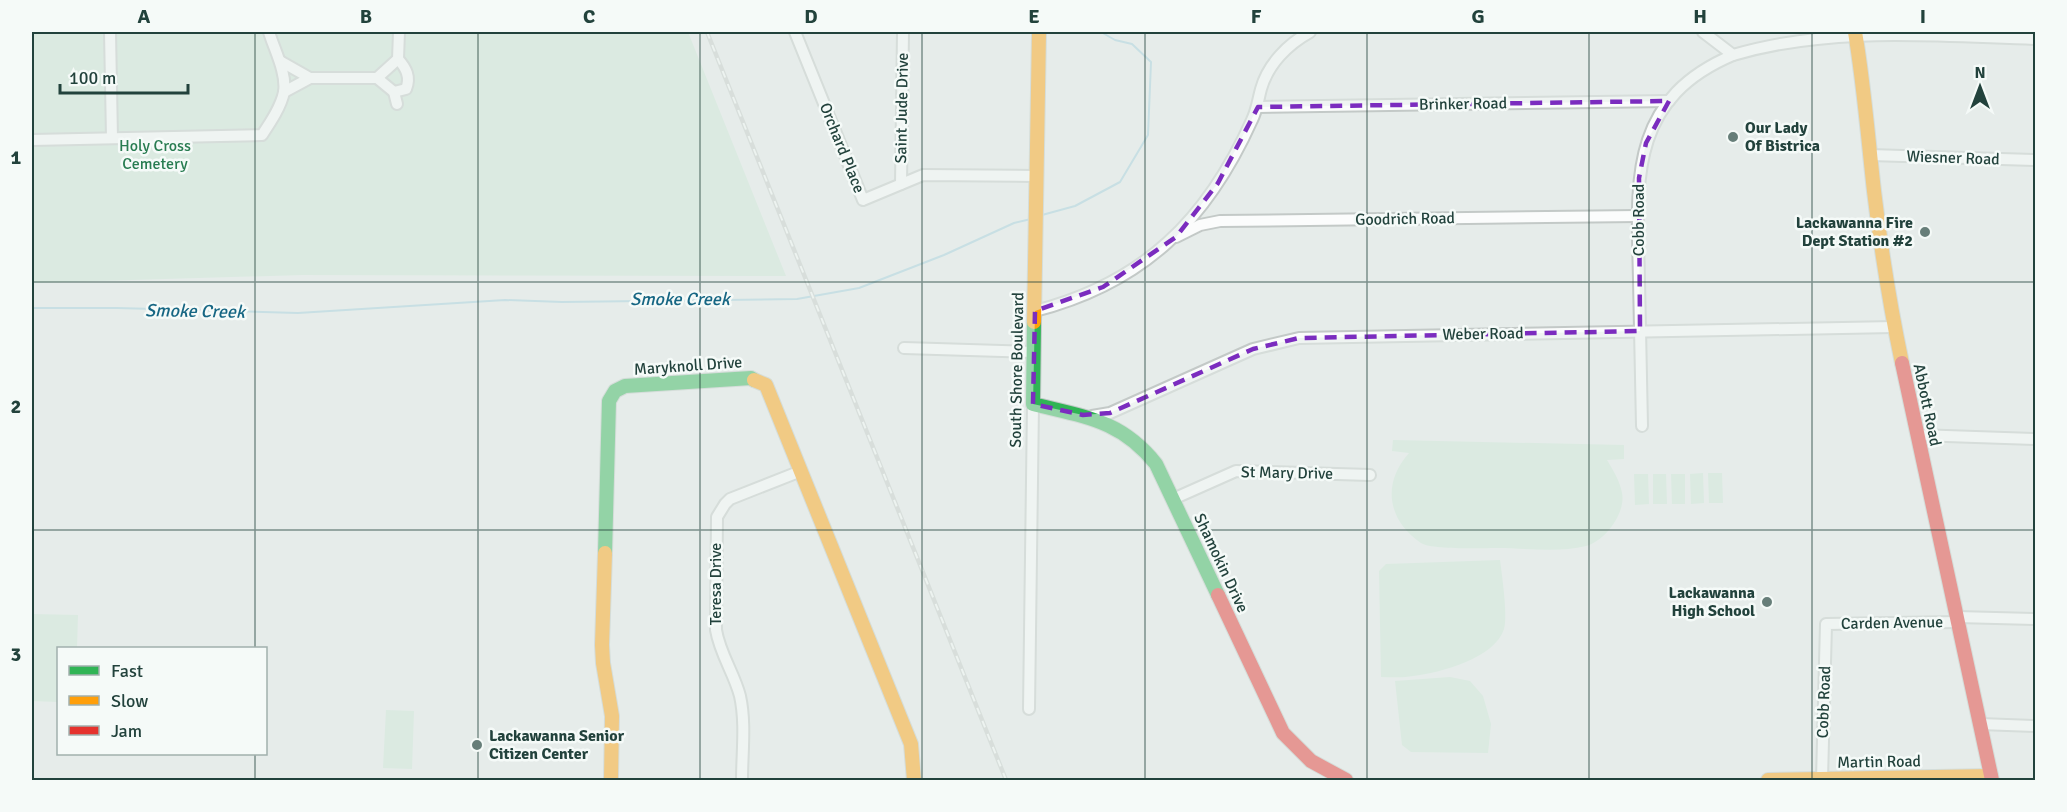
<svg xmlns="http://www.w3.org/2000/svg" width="2067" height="812" font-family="Signika,sans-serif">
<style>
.green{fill:#cee6d8}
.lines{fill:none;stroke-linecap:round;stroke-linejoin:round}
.stream{stroke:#a4cfdd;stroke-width:2}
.street-casing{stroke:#c3c9c7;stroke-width:14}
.fast-casing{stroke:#c1cac7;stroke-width:16}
.slow-casing{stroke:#c1cac7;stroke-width:16}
.jam-casing{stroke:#c1cac7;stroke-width:16}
.street{stroke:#fbfcfc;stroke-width:10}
.fast{stroke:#30b455;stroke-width:14}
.slow{stroke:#ff9f0a;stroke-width:14}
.jam{stroke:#e5322d;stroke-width:14}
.rail-casing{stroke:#c7cdcb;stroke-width:4.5}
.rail{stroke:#f5faf8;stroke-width:2;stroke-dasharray:7;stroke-linecap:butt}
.marked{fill:none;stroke:#7b2cbf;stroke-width:4.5;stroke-dasharray:12 8;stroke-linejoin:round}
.grid{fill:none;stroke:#22423c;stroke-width:1.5;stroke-opacity:0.55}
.poi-dot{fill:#677e79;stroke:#f5faf8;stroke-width:2}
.labels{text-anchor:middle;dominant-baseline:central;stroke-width:5;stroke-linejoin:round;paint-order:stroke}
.street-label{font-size:16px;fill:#22423c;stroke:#f5faf8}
.poi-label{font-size:16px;font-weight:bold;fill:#22423c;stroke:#f5faf8;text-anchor:start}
.park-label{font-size:16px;fill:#287c51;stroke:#f5faf8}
.water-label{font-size:18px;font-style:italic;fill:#166683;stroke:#f5faf8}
.neatline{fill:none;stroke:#22423c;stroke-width:2}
.grid-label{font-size:20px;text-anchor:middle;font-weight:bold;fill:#22423c}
</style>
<rect width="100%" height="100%" fill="#e6ecea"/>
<g class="green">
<path d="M32 32H688L786 276 302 275 32 283Z"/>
<path d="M1393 440 1624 445V459L1607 460C1613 470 1620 481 1622 493 1626 513 1605 541 1586 546 1558 553 1526 548 1498 548 1483 548 1432 550 1421 543 1387 520 1382 483 1409 453L1392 451Z"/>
<path d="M1703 473 1704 503 1691 504 1690 474Z"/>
<path d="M1708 473H1722L1723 503H1709Z"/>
<path d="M1634 474H1648L1649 504 1635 505Z"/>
<path d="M1653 474H1666L1667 504H1653Z"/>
<path d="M1671 474H1685V504H1672Z"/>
<path d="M1500 560C1502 575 1508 617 1504 629 1495 658 1440 673 1413 676 1403 678 1392 677 1381 677L1379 571 1386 564Z"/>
<path d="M32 614 78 615 77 648H58V702L32 701Z"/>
<path d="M1450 677 1470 681 1483 696 1491 724 1488 753 1411 752 1402 745 1395 681Z"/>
<path d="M386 710 414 711 412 769 383 768Z"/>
</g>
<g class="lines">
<g class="stream">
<path d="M1042 215 1075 206 1120 182 1148 135 1151 62 1132 44 1115 40 1101 32"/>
<path d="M32 308H117L298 313 505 300 562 302 797 299 859 288 944 255 1014 223 1031 219"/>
</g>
<g class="street-casing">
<g id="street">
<path d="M110 32 112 138"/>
<path d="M795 32 863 200 923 175 1036 176"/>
<path d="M1703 32 1733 55C1831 26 1935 36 2036 39"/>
<path d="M280 61 310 78H377L398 59 399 32"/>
<path d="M377 78 394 92 397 104"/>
<path d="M284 92 310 78"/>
<path d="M394 92 406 89C411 77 406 68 398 59"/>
<path d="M1258 107 1669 101"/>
<path d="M32 140 262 135C270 123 281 107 284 92 287 73 274 49 269 32"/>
<path d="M1870 155 2036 160"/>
<path d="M901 184 903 32"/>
<path d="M1176 237 1200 225 1220 221 1638 216"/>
<path d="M1035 311C1144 283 1207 220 1252 120 1257 110 1258 100 1261 89 1268 64 1288 44 1310 32"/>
<path d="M904 348 1034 352"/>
<path d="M1092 416 1110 413 1253 349 1299 338 1894 327"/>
<path d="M1642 426C1641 377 1640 329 1639 280 1637 183 1627 100 1733 55"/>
<path d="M1917 435 2036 439"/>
<path d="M1173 499 1236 471 1370 475"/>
<path d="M1957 617 2036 619"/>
<path d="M1029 709 1033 404"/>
<path d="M1980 724 2036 726"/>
<path d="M1822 779 1826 624 1958 622"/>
<path d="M742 780C742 753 746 723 740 696 734 673 720 654 716 630L717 517 725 504 730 499 801 471"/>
</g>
</g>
<g class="fast-casing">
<g id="fast">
<path d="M1034 322 1033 404C1085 417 1121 420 1156 464L1218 595"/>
<path d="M605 553 609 401 615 391 625 386 751 378 754 380"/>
</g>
</g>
<g class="slow-casing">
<g id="slow">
<path d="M1855 32C1864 85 1868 138 1874 191 1881 249 1890 306 1902 363"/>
<path d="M1034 322 1039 32"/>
<path d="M754 380 766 385 911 744 914 780"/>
<path d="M605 553 602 645 603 663 612 716 611 780"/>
<path d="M1768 780 1991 776"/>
</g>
</g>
<g class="jam-casing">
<g id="jam">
<path d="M1902 363 1992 780"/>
<path d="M1218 595 1283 733 1311 761 1346 780"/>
</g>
</g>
<use href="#street" class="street"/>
<use href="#fast" class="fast"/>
<use href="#slow" class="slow"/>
<use href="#jam" class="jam"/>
<g class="rail-casing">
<path id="rail" d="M707 32 1006 780"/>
</g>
<use href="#rail" class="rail"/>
</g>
<path d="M0 0H2067V812H0ZM1669 101 1646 143 1639 178 1640 331 1299 338 1253 349 1110 413 1083 415 1033 404 1035 311 1103 287 1176 237 1218 183 1258 107Z" fill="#e6ecea" fill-opacity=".55" fill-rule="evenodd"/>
<path class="marked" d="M1669 101 1646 143 1639 178 1640 331 1299 338 1253 349 1110 413 1083 415 1033 404 1035 311 1103 287 1176 237 1218 183 1258 107Z"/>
<path class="grid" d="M255 32V648M478 32V780M700 32V780M922 32V780M1145 32V780M1367 32V780M1589 32V780M1812 32V780M32 282H2036M32 530H2036M255 754V780"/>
<g class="poi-dot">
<circle cx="1733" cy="137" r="6"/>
<circle cx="1925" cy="232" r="6"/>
<circle cx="1767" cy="602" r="6"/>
<circle cx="477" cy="745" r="6"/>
</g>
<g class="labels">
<g class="street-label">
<text transform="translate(1463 104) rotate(-1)">Brinker Road</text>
<text transform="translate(902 108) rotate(-89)">Saint Jude Drive</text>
<text transform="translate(842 148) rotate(68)">Orchard Place</text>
<text transform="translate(1953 158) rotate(2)">Wiesner Road</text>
<text transform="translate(1405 219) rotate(-1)">Goodrich Road</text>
<text transform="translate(1639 220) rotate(-90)">Cobb Road</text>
<text transform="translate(1483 334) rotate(-1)">Weber Road</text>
<text transform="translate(688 366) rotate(-4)">Maryknoll Drive</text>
<text transform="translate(1017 370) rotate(-89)">South Shore Boulevard</text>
<text transform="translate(1927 405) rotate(78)">Abbott Road</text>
<text transform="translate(1287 473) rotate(1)">St Mary Drive</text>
<text transform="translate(1221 563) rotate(65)">Shamokin Drive</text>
<text transform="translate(716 584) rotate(-90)">Teresa Drive</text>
<text transform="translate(1892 623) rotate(-1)">Carden Avenue</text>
<text transform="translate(1824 702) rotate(-88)">Cobb Road</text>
<text transform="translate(1879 762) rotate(-1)">Martin Road</text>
</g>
<g class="poi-label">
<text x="1745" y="128">Our Lady<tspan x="1745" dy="18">Of Bistrica</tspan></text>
<text x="1913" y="223" text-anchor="end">Lackawanna Fire<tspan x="1913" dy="18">Dept Station #2</tspan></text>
<text x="1755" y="593" text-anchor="end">Lackawanna<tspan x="1755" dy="18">High School</tspan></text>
<text x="489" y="736">Lackawanna Senior<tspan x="489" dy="18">Citizen Center</tspan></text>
</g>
<g class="park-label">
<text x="155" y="146">Holy Cross<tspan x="155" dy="18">Cemetery</tspan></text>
</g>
<g class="water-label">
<text x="680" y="299">Smoke Creek</text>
<text transform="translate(195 311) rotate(1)">Smoke Creek</text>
</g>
</g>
<rect width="2067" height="812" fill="none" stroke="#f5faf8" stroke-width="66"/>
<rect x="57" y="647" width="210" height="108" fill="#f5faf8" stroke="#a1b0ad" stroke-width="1.5"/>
<rect x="69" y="666" width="30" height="9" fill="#30b455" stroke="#a1b0ad" stroke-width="1.5"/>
<text x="111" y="677" font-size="18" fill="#22423c">Fast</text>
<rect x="69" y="696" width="30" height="9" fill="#ff9f0a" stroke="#a1b0ad" stroke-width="1.5"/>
<text x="111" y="707" font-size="18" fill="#22423c">Slow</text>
<rect x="69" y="726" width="30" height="9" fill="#e5322d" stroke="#a1b0ad" stroke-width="1.5"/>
<text x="111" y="737" font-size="18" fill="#22423c">Jam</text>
<g transform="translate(1980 87)" stroke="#f5faf8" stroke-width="4.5" paint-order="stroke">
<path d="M0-4.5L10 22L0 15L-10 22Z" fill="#22423c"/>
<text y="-9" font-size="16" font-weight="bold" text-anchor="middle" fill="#22423c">N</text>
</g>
<path d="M60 84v9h128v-9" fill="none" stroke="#22423c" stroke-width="3"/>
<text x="69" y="84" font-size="18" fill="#22423c" stroke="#f5faf8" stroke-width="4.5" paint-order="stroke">100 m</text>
<rect x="33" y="33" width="2001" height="746" class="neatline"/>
<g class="grid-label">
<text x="144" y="23">A</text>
<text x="366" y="23">B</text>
<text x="589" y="23">C</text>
<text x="811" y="23">D</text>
<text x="1034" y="23">E</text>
<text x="1256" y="23">F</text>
<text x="1478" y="23">G</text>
<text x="1700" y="23">H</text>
<text x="1923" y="23">I</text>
<text x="16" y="164">1</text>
<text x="16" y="413">2</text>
<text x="16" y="661">3</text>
</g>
</svg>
